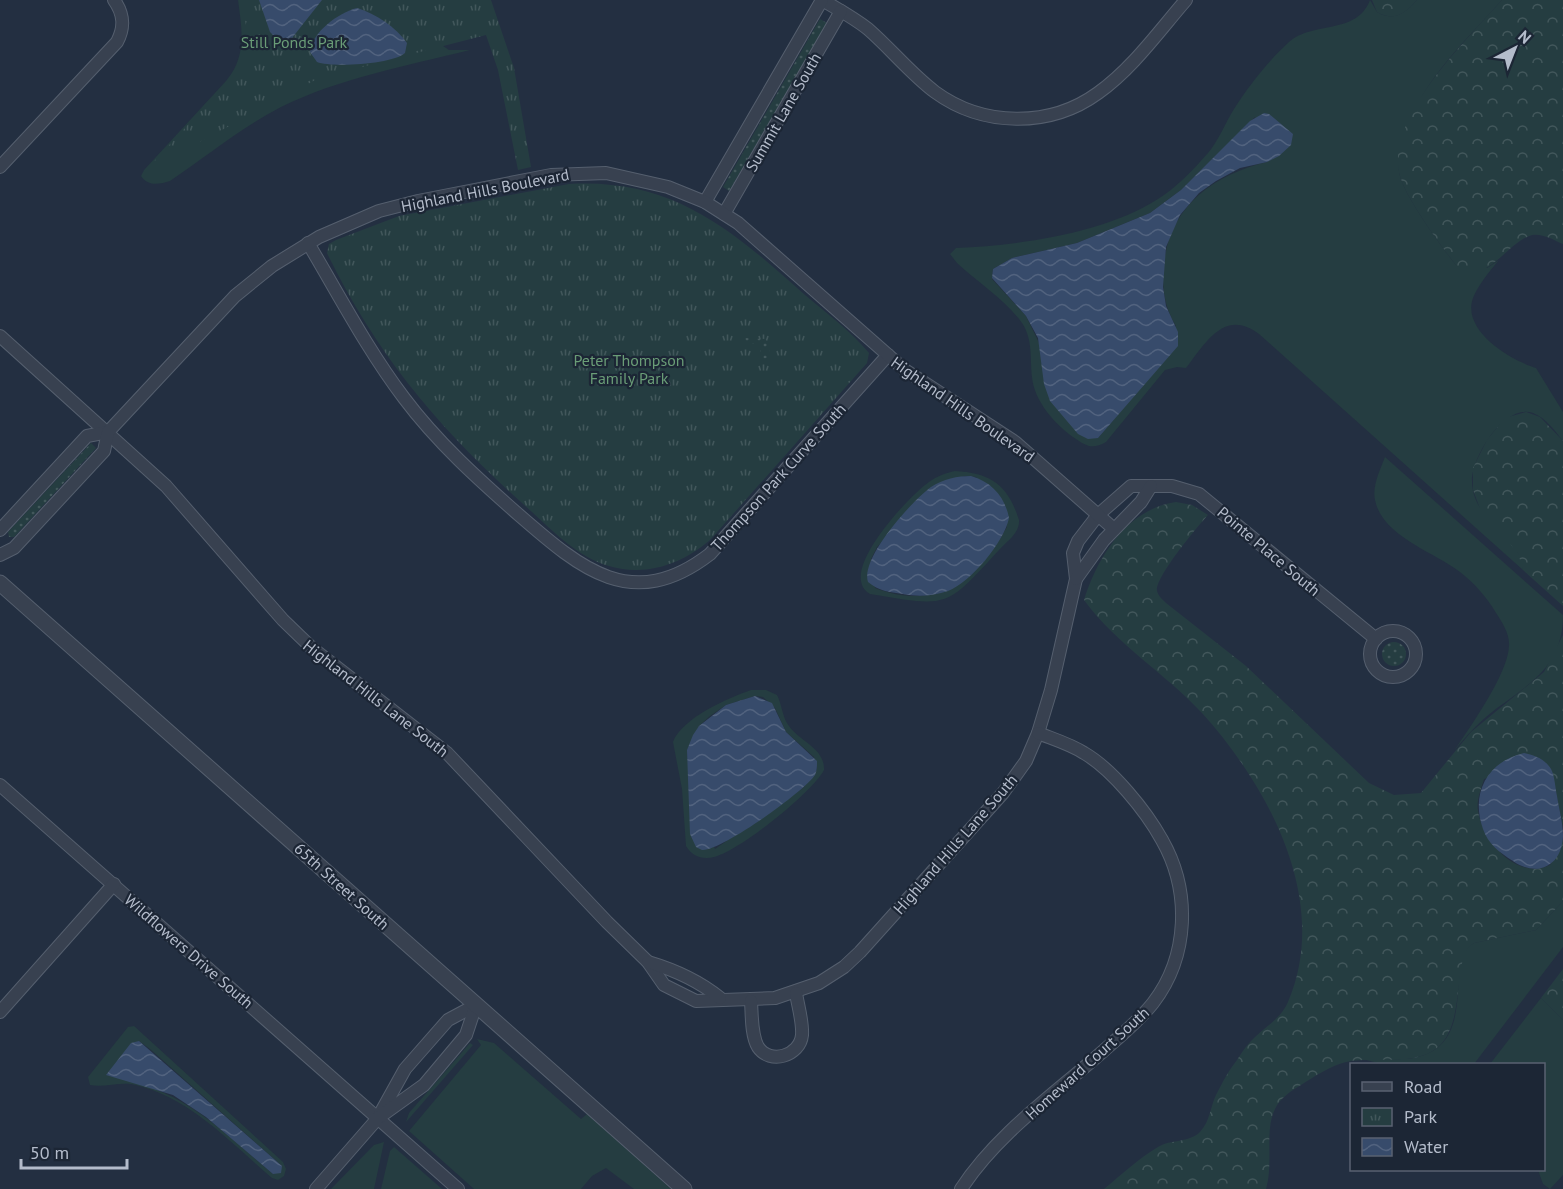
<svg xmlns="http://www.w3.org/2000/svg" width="1563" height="1189" font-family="'PT Sans',sans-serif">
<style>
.grass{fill:#253d41;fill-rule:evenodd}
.forest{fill:url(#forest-crowns)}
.park{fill:url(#park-tufts)}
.garden{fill:url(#garden-dots)}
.water{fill:url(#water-waves)}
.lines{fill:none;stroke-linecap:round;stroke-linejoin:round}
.minor-casing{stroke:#555f6e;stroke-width:14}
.tertiary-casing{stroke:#555f6e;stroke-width:17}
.minor{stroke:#384150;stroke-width:12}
.tertiary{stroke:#384150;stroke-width:15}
.labels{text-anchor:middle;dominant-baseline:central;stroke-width:4.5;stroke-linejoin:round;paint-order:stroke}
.park-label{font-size:16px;fill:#6a9d77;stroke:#1c2635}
.street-label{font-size:16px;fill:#b4bccb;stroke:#1c2635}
</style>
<defs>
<pattern id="forest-crowns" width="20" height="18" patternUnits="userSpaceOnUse" patternTransform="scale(1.5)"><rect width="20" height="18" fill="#253d41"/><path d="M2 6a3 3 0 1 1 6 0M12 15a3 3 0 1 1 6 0" fill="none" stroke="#42575b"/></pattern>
<pattern id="park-tufts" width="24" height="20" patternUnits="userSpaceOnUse" patternTransform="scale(1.5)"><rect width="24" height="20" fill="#253d41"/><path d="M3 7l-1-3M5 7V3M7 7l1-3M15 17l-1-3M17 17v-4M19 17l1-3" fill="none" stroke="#42575b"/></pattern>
<pattern id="garden-dots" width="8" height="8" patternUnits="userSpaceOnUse" patternTransform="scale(1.5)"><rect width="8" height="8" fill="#253d41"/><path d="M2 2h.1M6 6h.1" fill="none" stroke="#42575b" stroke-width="1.8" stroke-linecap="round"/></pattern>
<pattern id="water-waves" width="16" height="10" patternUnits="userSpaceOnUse" patternTransform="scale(1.5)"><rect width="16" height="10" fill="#374b6b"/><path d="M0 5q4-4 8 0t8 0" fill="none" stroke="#52637f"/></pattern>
</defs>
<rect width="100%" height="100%" fill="#232f41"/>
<g class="grass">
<path d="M238 0H375L449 50H470C406 66 340 78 281 107 242 127 207 156 170 181 160 184 148 187 141 176L144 170 226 81C247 56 242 30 238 0Z"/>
<path d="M1370 0 1377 12C1394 22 1405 13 1417 0H1502C1463 44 1415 86 1403 145 1400 156 1397 165 1400 176 1406 198 1441 246 1456 265L1487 268 1499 260C1489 272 1479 284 1473 298 1461 331 1512 361 1536 368L1563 412V441C1555 431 1546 418 1533 413 1505 403 1472 456 1472 481 1472 522 1522 534 1523 570L1259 334C1225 308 1206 342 1186 368L1177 367 1165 370 1106 442C1092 450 1086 446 1073 437 1055 424 1034 401 1032 377 1030 359 1033 339 1022 323 1006 300 977 282 957 263L950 254 956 248C1020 245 1103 234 1158 199 1176 188 1194 169 1208 153 1219 140 1225 123 1234 109 1248 87 1269 60 1289 42 1313 21 1357 35 1370 0ZM1255 117 1267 162C1209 176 1166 210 1163 273 1163 293 1165 308 1176 326L1141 387 1098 438 1040 345 1026 316 992 279 993 269 1012 258 1077 243 1150 213 1181 190Z"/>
<path d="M1385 457 1563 615C1563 664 1533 682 1497 708 1481 720 1467 735 1454 751 1470 727 1508 674 1509 646 1510 634 1502 622 1496 613 1487 597 1474 583 1460 572 1434 552 1382 536 1375 500 1372 486 1380 470 1385 457Z"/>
<path d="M955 471C991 473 1008 485 1019 520 1020 533 1007 541 999 550 945 609 949 607 870 594 835 574 909 496 929 482 937 476 946 473 955 471ZM965 476 976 477 1007 527C976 580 938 612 875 588L871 559 877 547 932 487Z"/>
<path d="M751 690H766L777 695C782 704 782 717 789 726 799 741 825 748 824 770 812 793 739 851 714 857 702 860 692 856 686 846L682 789 673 742C682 718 728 698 751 690ZM755 696 763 697 775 708 786 732 814 757 817 769 803 788 715 849 691 797 687 750 699 726 710 716 726 705Z"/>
<path d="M1563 901V947L1474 1064H1381L1363 1059C1383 1058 1406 1062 1424 1055 1477 1036 1444 958 1474 943L1536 930Z"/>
<path d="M1541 998 1563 1020V1175L1550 1189 1543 1184 1538 1170H1544V1064H1490Z"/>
<path d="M134 1026 283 1162 286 1169 284 1176 278 1180 272 1178C230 1142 190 1098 136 1085 121 1081 105 1088 90 1085L88 1077 128 1027ZM139 1041 150 1049 282 1166 273 1174C216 1126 186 1091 110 1076Z"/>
<path d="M477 1039 494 1043 581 1119 587 1114 671 1189H634L606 1168 592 1176 581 1189H474L409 1131 481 1045Z"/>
<path d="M470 1043 473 1045 406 1122 409 1113Z"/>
<path d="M384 1142 374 1189H331L374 1145Z"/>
<path d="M394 1147 442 1189H381L390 1151Z"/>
</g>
<g class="forest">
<path d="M1372 0H1417C1405 13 1395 22 1377 12Z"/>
<path d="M1502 0H1563V244C1554 240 1542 233 1532 235 1506 242 1486 289 1456 265 1441 246 1406 198 1400 176 1384 118 1467 40 1502 0Z"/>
<path d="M1526 412 1540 417 1563 441V606L1523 570 1518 553 1481 511 1473 490V468L1487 440 1505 418Z"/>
<path d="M1176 502 1192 505 1208 515C1198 526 1155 577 1157 591 1158 596 1163 600 1166 603L1246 666 1369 783 1394 795 1421 793 1471 732 1544 672 1563 635V827L1552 773 1545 762 1484 779C1481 789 1476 801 1478 811 1483 842 1517 881 1550 865L1560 850 1563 838V901L1536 930 1474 943C1452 954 1466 1015 1442 1043 1419 1069 1376 1055 1346 1062 1330 1066 1315 1076 1301 1085 1291 1091 1280 1098 1275 1109 1264 1131 1274 1161 1266 1189H1104C1121 1175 1139 1158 1158 1147 1171 1139 1189 1143 1200 1132 1210 1121 1210 1108 1216 1095 1222 1083 1229 1070 1237 1060 1241 1054 1245 1047 1251 1041 1263 1028 1281 1019 1288 1002 1331 902 1269 787 1202 713 1165 673 1117 645 1084 600 1098 556 1127 509 1176 502Z"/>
<path d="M1563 969V1020L1541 998Z"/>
</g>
<g class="park">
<path d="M241 0H491L514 68 531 167 518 170 498 70 486 35 319 78 145 171 252 56Z"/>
<path d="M569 184C673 178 732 230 805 295 826 313 851 331 869 353L867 363 710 540C682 564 646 577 609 566 578 557 555 533 532 512 444 434 379 360 327 253L329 244 336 240 399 216Z"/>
</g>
<g class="garden">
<path d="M820 19 827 23 729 191 723 187Z"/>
<path d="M745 338 765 339 770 347 768 358 761 359 760 344H744Z"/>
<path d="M91 443 96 448 14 537H9L8 532Z"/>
<circle cx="1394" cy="654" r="12"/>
</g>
<g class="water">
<path d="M259 0H322L292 38 279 41 270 32Z"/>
<path d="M357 8C376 14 396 27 407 43L405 53C393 64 333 68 317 62L310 52C312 32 338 13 357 8Z"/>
<path d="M1264 113 1269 114 1293 134 1291 145 1279 156 1267 162 1240 168 1216 181 1199 193 1180 215 1166 247 1163 287 1166 306 1178 332V346L1098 438 1088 439 1078 434 1050 401 1044 384 1038 338 1026 316 992 278 993 269 1012 258 1077 243 1150 213 1181 190 1250 121Z"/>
<path d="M971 476C992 482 1005 497 1009 518 1004 542 971 582 948 591 933 596 918 597 903 594 889 592 879 591 868 582 860 558 912 501 931 487 943 479 958 476 971 476Z"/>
<path d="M755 696 772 703 786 732 817 761C817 766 817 771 815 775 805 791 720 852 702 850L696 847 690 834 687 750 693 735 699 726 726 705Z"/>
<path d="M1524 753C1534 755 1545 759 1551 769 1555 777 1555 787 1557 796 1559 809 1563 823 1563 836 1562 866 1537 878 1513 861 1499 852 1488 844 1483 829 1470 793 1488 761 1524 753Z"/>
<path d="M139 1041 282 1166 281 1173 273 1174 206 1117 173 1095 106 1075 131 1043Z"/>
</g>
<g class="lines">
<g class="minor-casing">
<g id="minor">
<path d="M822 0C838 9 854 18 868 29 891 49 911 74 935 92 983 127 1050 128 1098 93 1132 69 1159 31 1186 0"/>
<path d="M0 167 117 42C125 27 124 14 114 0"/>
<path d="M705 202 822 0"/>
<path d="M724 214 841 11"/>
<path d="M308 243C339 295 367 349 404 398 437 442 478 479 519 515 580 568 632 614 710 554L888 355"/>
<path d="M0 336 166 486 283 620 312 648 447 753 607 922 648 962 664 985 696 1001 775 998 819 983 844 967 860 952 1003 793 1026 761 1038 733 1051 690 1076 579 1073 553 1078 541 1098 515 1131 486H1172L1199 494 1376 639"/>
<path d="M0 530 87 436 108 432"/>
<path d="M0 555 14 548 104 451 108 432 235 296 272 266 319 237 379 211 418 201 551 175 606 173 668 187 705 202 738 223 905 370 1015 442 1114 529"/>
<path d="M1076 579 1104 540 1141 502 1151 486"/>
<circle cx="1393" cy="654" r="23"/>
<path d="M0 785 458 1189"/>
<path d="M648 962C675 970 698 980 720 998"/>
<path d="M751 1001C752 1015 751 1035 758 1047 770 1065 800 1056 802 1035 803 1022 798 1006 796 993"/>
<path d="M0 1012 114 884"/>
<path d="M380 1114 405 1069 448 1020 476 1005"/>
<path d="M316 1189 378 1118 424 1085 466 1035 476 1005"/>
<path d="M961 1189C996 1135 1053 1095 1101 1053 1119 1037 1138 1022 1153 1003 1189 956 1191 891 1162 840 1146 811 1112 769 1084 753 1070 744 1053 739 1038 733"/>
</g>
</g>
<g class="tertiary-casing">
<path id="tertiary" d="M0 583 684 1189"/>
</g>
<use href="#minor" class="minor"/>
<use href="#tertiary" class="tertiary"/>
</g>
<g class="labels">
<g class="park-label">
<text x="294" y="42">Still Ponds Park</text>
<text x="629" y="360">Peter Thompson<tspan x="629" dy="18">Family Park</tspan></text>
</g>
<g class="street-label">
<text transform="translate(783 112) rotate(-60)">Summit Lane South</text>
<text transform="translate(485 190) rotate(-11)">Highland Hills Boulevard</text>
<text transform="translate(963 409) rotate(35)">Highland Hills Boulevard</text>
<text transform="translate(778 477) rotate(-48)">Thompson Park Curve South</text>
<text transform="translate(1269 551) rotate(40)">Pointe Place South</text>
<text transform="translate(376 698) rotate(38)">Highland Hills Lane South</text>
<text transform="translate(955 844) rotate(-49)">Highland Hills Lane South</text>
<text transform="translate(342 886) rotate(42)">65th Street South</text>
<text transform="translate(189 951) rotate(41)">Wildflowers Drive South</text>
<text transform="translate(1087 1063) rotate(-42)">Homeward Court South</text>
</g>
</g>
<rect x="1350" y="1063" width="195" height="108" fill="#1c2635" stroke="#596271" stroke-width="1.5"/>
<rect x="1362" y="1082" width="30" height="9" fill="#384150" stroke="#596271" stroke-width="1.5"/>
<text x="1404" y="1093" font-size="18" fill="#b4bccb">Road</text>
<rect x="1362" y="1108" width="30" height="18" fill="url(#park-tufts)" stroke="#596271" stroke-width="1.5"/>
<text x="1404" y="1123" font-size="18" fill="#b4bccb">Park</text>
<rect x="1362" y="1138" width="30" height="18" fill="url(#water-waves)" stroke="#596271" stroke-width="1.5"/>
<text x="1404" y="1153" font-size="18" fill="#b4bccb">Water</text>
<g transform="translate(1515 48) rotate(42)" stroke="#1c2635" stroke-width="4.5" paint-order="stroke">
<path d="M0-4.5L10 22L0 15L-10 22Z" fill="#b4bccb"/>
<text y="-9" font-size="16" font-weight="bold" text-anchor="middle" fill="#b4bccb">N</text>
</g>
<path d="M21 1159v9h106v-9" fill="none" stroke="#b4bccb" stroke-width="3"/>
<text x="30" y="1159" font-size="18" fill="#b4bccb" stroke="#1c2635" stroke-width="4.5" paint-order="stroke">50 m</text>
</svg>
